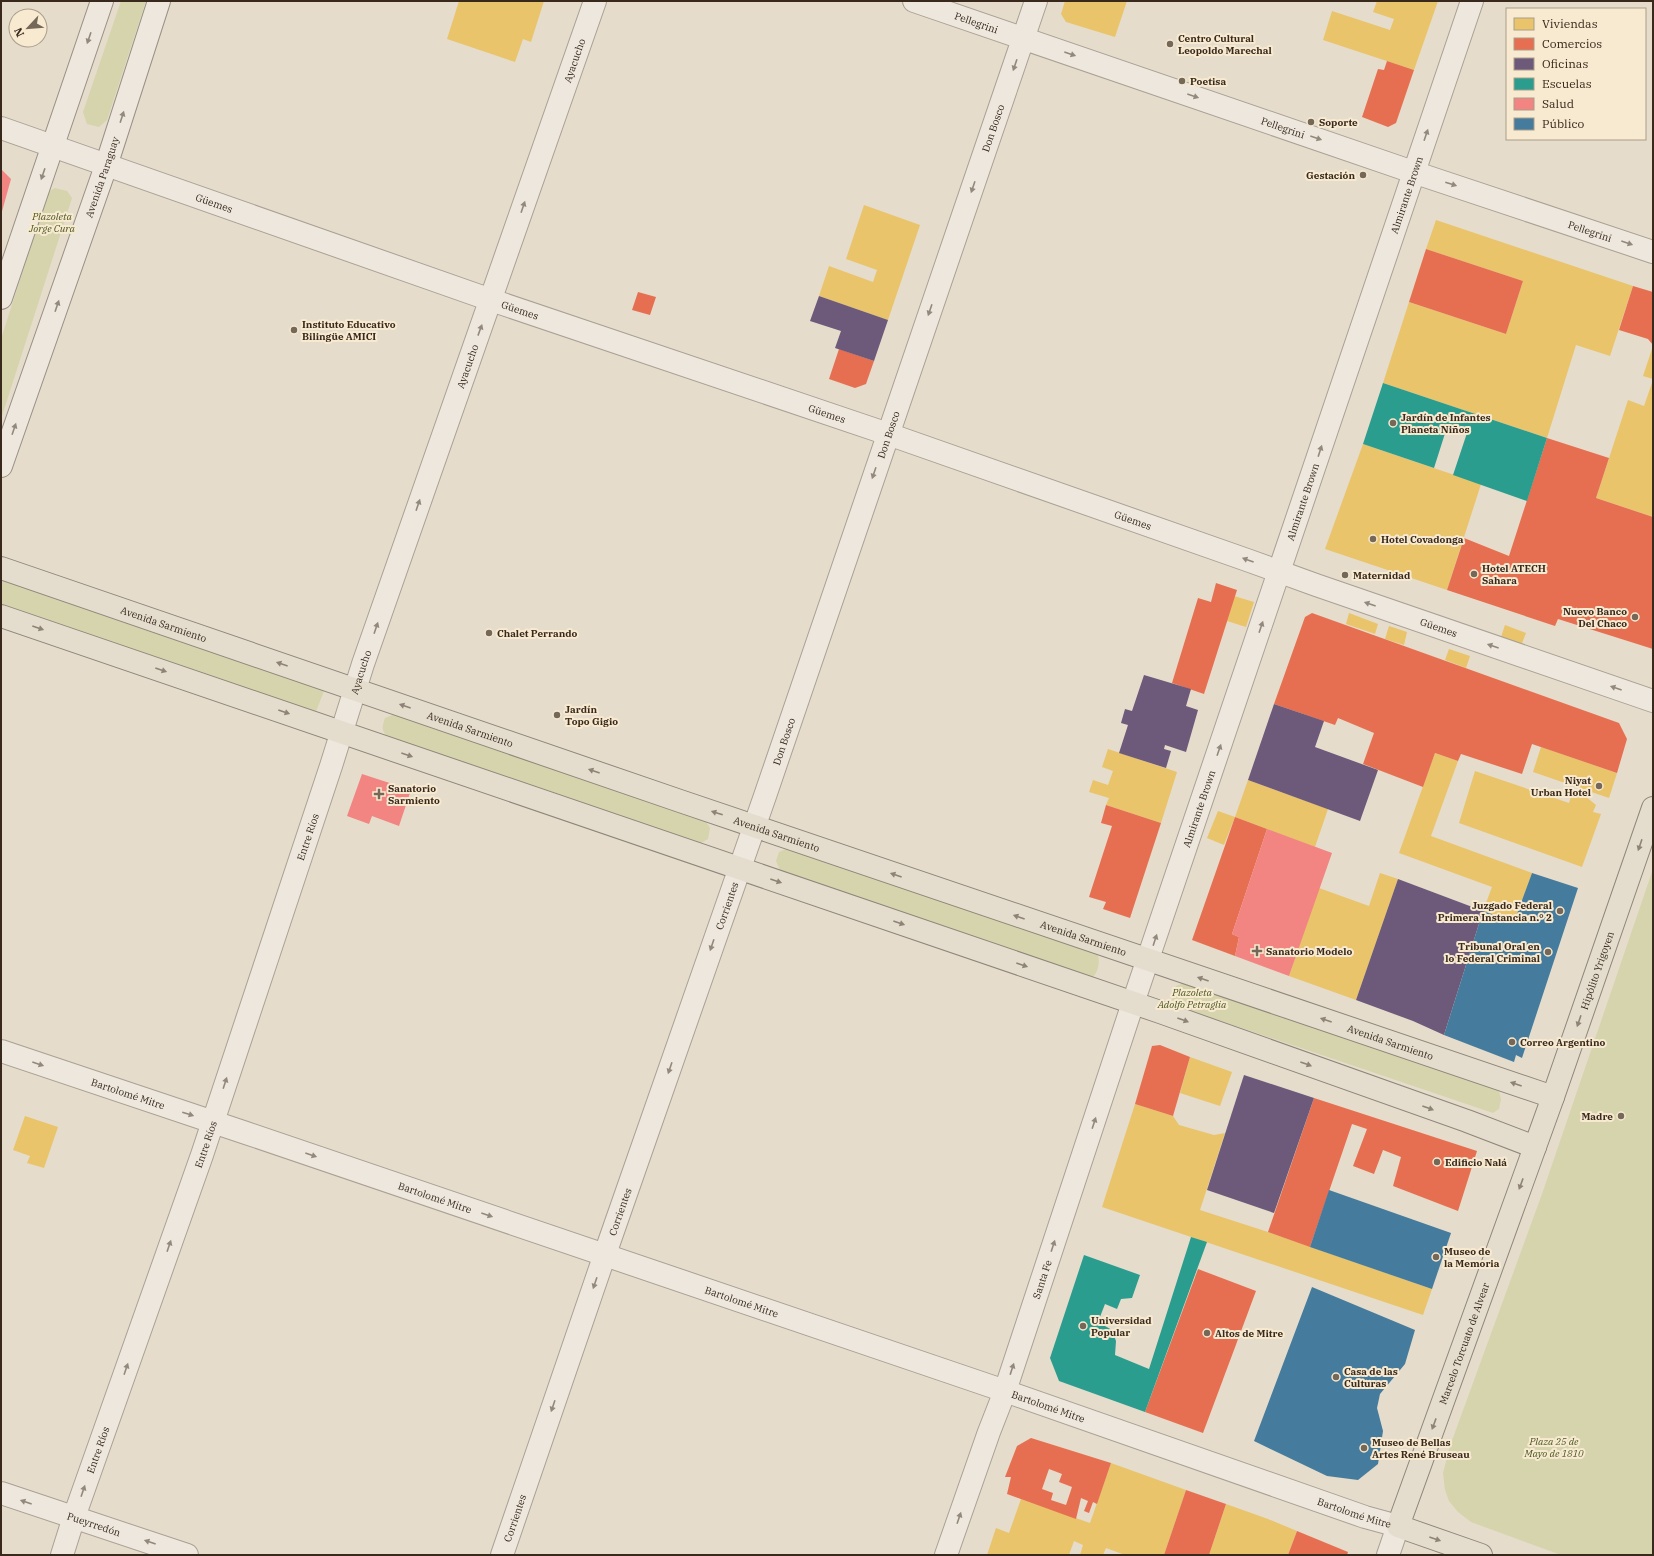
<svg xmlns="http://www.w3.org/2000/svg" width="1654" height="1556" font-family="'IBM Plex Serif',serif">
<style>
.green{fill:#d6d4ad}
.homes{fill:#e9c46a}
.shops{fill:#e76f51;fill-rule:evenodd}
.offices{fill:#6d597a}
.schools{fill:#2a9d8f}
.health{fill:#f28482}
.public{fill:#457b9d}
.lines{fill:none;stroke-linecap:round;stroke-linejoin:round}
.minor-casing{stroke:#aaa194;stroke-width:24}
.secondary-casing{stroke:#999085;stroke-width:24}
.primary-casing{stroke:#8f867b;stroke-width:24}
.minor{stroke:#ede7dd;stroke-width:22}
.secondary{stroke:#ede7dd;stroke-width:22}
.primary{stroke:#e4ddce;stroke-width:22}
.oneway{fill:#92887c}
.oneway2{fill:#8e8375}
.poi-dot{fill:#756859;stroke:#f7ead0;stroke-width:1.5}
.labels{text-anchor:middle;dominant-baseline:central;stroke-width:4;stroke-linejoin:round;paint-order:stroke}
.street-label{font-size:10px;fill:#38291c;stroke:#f7ead0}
.poi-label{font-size:10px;font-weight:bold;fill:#38291c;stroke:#f7ead0;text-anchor:start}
.park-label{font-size:10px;font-style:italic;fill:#4b5622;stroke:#f7ead0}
</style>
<rect width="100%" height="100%" fill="#e5dccb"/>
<g class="green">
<path d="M121 1H146L107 120 99 127 87 124 83 112Z"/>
<path d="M55 188 67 191 72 198 1 419V339L48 192Z"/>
<path d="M1 580 324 691 315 714 1 606Z"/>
<path d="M395 714 705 820 710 828 708 839 699 844 388 737C381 731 382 727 385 718Z"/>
<path d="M790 847 1098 955C1100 964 1098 973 1091 979L781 873 776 861 779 852Z"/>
<path d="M1653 869V1555H1561L1471 1522 1458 1512 1449 1501 1445 1490 1443 1473 1450 1446 1542 1194Z"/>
<path d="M1184 983 1499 1091 1501 1099 1499 1109 1493 1113 1177 1006 1172 1000 1176 986Z"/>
</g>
<g class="homes">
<path d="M459 1H544L531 42 523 39 515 62 447 39Z"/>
<path d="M1065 1H1127L1115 37 1066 22 1061 14Z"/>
<path d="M1377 1H1438L1414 70 1323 40 1332 11 1390 30 1394 19 1373 12Z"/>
<path d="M864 205 920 225 888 320 819 296 829 266 873 282 877 270 846 259Z"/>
<path d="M1436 220 1633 286 1610 356 1576 345 1547 438 1383 383 1409 302 1506 334 1523 281 1426 249Z"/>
<path d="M1653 346V379L1643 376Z"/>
<path d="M1653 380V517L1596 498 1628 400 1644 406Z"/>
<path d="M1363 444 1481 484 1447 590 1325 549Z"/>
<path d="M1234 596 1254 602 1246 627 1227 621Z"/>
<path d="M1349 613 1378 624 1375 634 1346 624Z"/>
<path d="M1505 625 1526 633 1519 651 1499 643Z"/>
<path d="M1389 626 1407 632 1404 645 1385 639Z"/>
<path d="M1449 649 1470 656 1466 668 1445 660Z"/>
<path d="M1541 747 1617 773 1609 798 1533 772Z"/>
<path d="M1108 749 1177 772 1161 823 1106 805 1109 798 1089 792 1093 780 1108 785 1113 771 1102 767Z"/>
<path d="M1435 753 1458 761 1431 836 1532 873 1514 922 1483 911 1492 887 1399 853Z"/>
<path d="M1475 771 1569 803 1573 790 1580 792 1596 805 1593 812 1601 814 1582 867 1459 823Z"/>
<path d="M1248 780 1328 809 1315 847 1235 817 1224 845 1207 838 1218 811 1235 817Z"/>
<path d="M1380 873 1398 879 1356 1000 1289 976 1319 888 1369 906Z"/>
<path d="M1190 1057 1232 1072 1220 1106 1180 1093Z"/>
<path d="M1135 1104 1173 1116 1179 1125 1214 1135 1225 1133 1200 1210 1268 1232 1432 1289 1423 1315 1102 1207Z"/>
<path d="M25 1116 58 1127 44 1168 27 1163 30 1156 13 1150Z"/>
<path d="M1111 1463 1186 1490 1164 1555H1125L1106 1548 1103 1555H1080L1083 1545 1074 1541 1069 1555H987L996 1528 1009 1533 1021 1499 1090 1523Z"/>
<path d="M1226 1504 1268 1519 1297 1531 1288 1555H1209Z"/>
</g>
<g class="shops">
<path d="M1387 61 1414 70 1396 123 1388 127 1362 117 1378 69 1384 70Z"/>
<path d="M1426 249 1523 281 1506 334 1409 302Z"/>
<path d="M1633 286 1653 292V345L1648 339 1619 330Z"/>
<path d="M638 292 656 297 650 315 632 310Z"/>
<path d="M839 349 874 361 866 384 855 388 829 379Z"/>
<path d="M1547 438 1609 458 1596 498 1653 517V649L1558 619 1555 626 1447 590 1464 538 1509 556Z"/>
<path d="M1216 583 1237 590 1204 694 1172 683 1198 598 1211 602Z"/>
<path d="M1312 613 1619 723 1627 739 1617 773 1532 744 1522 774 1461 754 1458 761 1435 753 1423 787 1363 764 1374 733 1338 718 1335 725 1274 704 1305 617Z"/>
<path d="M1106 805 1161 823 1130 918 1103 909 1106 902 1089 897 1112 826 1101 823Z"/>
<path d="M1235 817 1267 829 1232 934 1239 937 1235 956 1192 940Z"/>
<path d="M1160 1045 1190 1057 1173 1116 1135 1104 1152 1046Z"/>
<path d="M1314 1098 1477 1151 1458 1211 1393 1186 1401 1157 1383 1150 1374 1174 1353 1166 1367 1129 1352 1124 1310 1247 1268 1232Z"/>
<path d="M1198 1269 1256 1291 1203 1433 1145 1412Z"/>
<path d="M1031 1438 1111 1463 1097 1504 1093 1502 1089 1513 1084 1511 1088 1501 1081 1498 1076 1519 1007 1494 1011 1477H1005L1017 1446ZM1049 1469 1062 1474 1059 1482 1072 1487 1066 1505 1051 1500 1053 1493 1042 1489Z"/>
<path d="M1186 1490 1226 1504 1209 1555H1164Z"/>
<path d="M1297 1531 1348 1552 1347 1555H1288Z"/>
</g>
<g class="offices">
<path d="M819 296 888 320 874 361 835 348 841 331 810 321Z"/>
<path d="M1144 675 1191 689 1186 706 1198 710 1186 752 1165 745 1164 749 1171 751 1166 768 1119 753 1128 725 1121 723 1125 709 1132 711Z"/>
<path d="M1274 704 1324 721 1315 747 1378 770 1360 821 1248 780Z"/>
<path d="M1398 879 1483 911 1444 1035 1413 1021 1356 1000Z"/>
<path d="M1244 1075 1314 1098 1274 1213 1207 1190Z"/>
</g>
<g class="schools">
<path d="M1383 383 1547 438 1527 501 1453 475 1468 430 1448 424 1434 468 1363 444Z"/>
<path d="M1191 1237 1207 1242 1145 1412 1059 1381 1050 1358 1084 1255 1140 1275 1132 1298 1121 1299 1117 1309 1105 1304 1098 1322 1112 1330 1116 1341 1115 1355 1149 1369Z"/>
</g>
<g class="health">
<path d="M1 169 11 179 1 215Z"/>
<path d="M362 774 411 790 399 826 372 816 369 824 347 816Z"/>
<path d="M1267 829 1332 853 1289 976 1235 956 1239 937 1232 934Z"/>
</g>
<g class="public">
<path d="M1532 873 1578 888 1522 1058 1516 1055 1514 1062 1444 1035 1483 911 1514 922Z"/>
<path d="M1329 1190 1451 1233 1432 1289 1310 1247Z"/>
<path d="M1312 1287 1415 1330 1405 1364 1380 1394 1377 1408 1383 1431 1378 1464 1358 1480 1327 1476 1254 1441Z"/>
</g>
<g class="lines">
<g class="minor-casing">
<g id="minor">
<path id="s1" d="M914 1 1413 172 1653 252"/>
<path id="s2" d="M1 128 491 300 888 434 1247 560 1316 585 1653 701"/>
<path id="s3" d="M1 1051 246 1133 1005 1391 1365 1517 1398 1526 1388 1555"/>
<path id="s4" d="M1 1493 187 1555"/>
<path id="s5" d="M62 1555 74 1517 202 1155 331 766 363 664 595 1"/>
<path id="s6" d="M502 1555 605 1254 765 796 1036 1"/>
<path id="s7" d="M946 1555 989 1432 1005 1391 1133 1003 1472 1"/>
</g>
</g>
<g class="secondary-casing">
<g id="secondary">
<path d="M1 298 102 1"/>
<path id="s8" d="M1 466 106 166 159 1"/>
</g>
</g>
<g class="primary-casing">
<g id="primary">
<path id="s9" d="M1 568 680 801 1553 1097"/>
<path d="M1 616 1160 1012 1467 1121 1535 1147"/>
<path id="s10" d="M1481 1555 1398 1526 1553 1097 1653 808"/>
</g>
</g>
<use href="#minor" class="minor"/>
<use href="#secondary" class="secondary"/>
<use href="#primary" class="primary"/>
</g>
<defs><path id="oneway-solid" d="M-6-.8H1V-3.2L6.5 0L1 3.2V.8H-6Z"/></defs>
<g class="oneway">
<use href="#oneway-solid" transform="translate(89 38) rotate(109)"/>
<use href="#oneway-solid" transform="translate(1070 54) rotate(19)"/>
<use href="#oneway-solid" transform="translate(1015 65) rotate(109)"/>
<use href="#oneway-solid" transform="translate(1193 96) rotate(19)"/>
<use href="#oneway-solid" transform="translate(122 117) rotate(-72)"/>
<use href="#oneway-solid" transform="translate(1426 135) rotate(-71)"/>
<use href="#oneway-solid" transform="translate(1316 138) rotate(19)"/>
<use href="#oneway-solid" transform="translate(43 174) rotate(109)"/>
<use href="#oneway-solid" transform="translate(1451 184) rotate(18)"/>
<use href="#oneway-solid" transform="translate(973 187) rotate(109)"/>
<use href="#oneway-solid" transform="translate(523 207) rotate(-71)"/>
<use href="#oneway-solid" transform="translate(1627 243) rotate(19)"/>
<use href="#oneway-solid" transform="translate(57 306) rotate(-71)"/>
<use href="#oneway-solid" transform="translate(930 310) rotate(109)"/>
<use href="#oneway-solid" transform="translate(480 330) rotate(-70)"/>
<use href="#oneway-solid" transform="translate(14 429) rotate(-71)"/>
<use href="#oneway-solid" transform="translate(1320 451) rotate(-72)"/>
<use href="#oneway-solid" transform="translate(874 473) rotate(109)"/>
<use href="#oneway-solid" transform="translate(418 505) rotate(-71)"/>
<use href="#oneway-solid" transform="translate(1248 560) rotate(-160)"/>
<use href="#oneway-solid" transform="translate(1370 604) rotate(-161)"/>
<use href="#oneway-solid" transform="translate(1261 627) rotate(-71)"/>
<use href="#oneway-solid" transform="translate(376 628) rotate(-71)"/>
<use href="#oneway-solid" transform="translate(1493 646) rotate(-161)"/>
<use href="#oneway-solid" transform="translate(1616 688) rotate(-161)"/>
<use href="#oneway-solid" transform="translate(1219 750) rotate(-71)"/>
<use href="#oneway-solid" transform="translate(1155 940) rotate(-72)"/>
<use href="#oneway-solid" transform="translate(712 945) rotate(109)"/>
<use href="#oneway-solid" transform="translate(38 1064) rotate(19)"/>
<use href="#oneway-solid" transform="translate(670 1068) rotate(109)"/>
<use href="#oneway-solid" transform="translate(225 1083) rotate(-72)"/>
<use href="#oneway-solid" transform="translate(188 1114) rotate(17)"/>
<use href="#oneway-solid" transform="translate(1094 1123) rotate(-72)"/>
<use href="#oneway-solid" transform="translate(311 1155) rotate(19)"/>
<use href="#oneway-solid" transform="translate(487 1215) rotate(19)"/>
<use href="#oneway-solid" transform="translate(169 1246) rotate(-71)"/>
<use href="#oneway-solid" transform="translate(1053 1246) rotate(-72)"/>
<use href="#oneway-solid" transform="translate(595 1283) rotate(109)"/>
<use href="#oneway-solid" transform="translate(126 1369) rotate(-71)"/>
<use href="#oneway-solid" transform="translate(1012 1369) rotate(-72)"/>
<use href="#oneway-solid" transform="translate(553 1406) rotate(109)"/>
<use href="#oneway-solid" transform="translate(83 1491) rotate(-71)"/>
<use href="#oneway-solid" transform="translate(26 1502) rotate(-161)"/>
<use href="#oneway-solid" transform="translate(959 1518) rotate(-71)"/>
<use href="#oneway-solid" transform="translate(150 1542) rotate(-161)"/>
</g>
<g class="oneway2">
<use href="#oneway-solid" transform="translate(38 628) rotate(19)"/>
<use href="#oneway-solid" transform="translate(282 664) rotate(-161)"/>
<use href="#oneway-solid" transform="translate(161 670) rotate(19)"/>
<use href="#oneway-solid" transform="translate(405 706) rotate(-161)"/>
<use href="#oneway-solid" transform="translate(284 712) rotate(19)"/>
<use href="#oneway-solid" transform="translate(407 755) rotate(19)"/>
<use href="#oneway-solid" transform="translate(594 771) rotate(-161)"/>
<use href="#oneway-solid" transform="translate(717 813) rotate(-162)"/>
<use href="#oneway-solid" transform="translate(1640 845) rotate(109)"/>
<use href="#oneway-solid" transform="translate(896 875) rotate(-161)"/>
<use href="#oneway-solid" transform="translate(776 881) rotate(19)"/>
<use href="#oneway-solid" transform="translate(1019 917) rotate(-161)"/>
<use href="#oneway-solid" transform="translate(899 923) rotate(19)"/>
<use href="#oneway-solid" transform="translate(1022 965) rotate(19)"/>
<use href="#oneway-solid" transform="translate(1203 979) rotate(-161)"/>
<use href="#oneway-solid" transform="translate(1183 1020) rotate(20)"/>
<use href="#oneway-solid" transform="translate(1326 1020) rotate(-161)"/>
<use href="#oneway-solid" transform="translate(1579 1021) rotate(109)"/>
<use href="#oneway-solid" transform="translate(1306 1064) rotate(20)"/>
<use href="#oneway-solid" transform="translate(1516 1084) rotate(-161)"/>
<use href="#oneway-solid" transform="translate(1428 1108) rotate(20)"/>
<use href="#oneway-solid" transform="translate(1521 1184) rotate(110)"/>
<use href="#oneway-solid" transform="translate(1434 1424) rotate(110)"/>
<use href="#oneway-solid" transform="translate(1435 1539) rotate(19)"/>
</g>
<g class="poi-dot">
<circle cx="1170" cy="44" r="4"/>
<circle cx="1182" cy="81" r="4"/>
<circle cx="1311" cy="122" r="4"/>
<circle cx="1363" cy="175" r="4"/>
<circle cx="294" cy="330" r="4"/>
<circle cx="1393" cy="423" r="4"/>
<circle cx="1373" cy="539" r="4"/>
<circle cx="1474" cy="574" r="4"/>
<circle cx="1345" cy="575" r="4"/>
<circle cx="1635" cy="617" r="4"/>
<circle cx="489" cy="633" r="4"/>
<circle cx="557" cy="715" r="4"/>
<circle cx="1599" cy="786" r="4"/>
<path d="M377 788h4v4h4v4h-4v4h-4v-4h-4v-4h4z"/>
<circle cx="1560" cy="911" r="4"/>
<path d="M1255 945h4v4h4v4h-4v4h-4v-4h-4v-4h4z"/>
<circle cx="1548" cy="952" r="4"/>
<circle cx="1512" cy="1042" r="4"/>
<circle cx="1621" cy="1116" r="4"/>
<circle cx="1437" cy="1162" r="4"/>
<circle cx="1436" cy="1257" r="4"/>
<circle cx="1083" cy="1326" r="4"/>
<circle cx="1207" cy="1333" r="4"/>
<circle cx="1336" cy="1377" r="4"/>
<circle cx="1364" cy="1448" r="4"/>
</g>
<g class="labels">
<g class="street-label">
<text stroke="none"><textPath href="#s1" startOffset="66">Pellegrini</textPath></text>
<text stroke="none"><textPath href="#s5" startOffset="1580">Ayacucho</textPath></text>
<text stroke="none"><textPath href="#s1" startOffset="390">Pellegrini</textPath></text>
<text stroke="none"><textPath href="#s6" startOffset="1509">Don Bosco</textPath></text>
<text stroke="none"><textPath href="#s8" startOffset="306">Avenida Paraguay</textPath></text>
<text stroke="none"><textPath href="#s7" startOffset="1436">Almirante Brown</textPath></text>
<text stroke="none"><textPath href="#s2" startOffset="226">Güemes</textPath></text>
<text stroke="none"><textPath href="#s1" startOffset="714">Pellegrini</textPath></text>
<text stroke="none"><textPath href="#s2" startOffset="550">Güemes</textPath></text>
<text stroke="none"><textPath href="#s5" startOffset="1256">Ayacucho</textPath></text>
<text stroke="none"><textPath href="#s2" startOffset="874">Güemes</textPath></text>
<text stroke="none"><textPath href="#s6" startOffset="1185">Don Bosco</textPath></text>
<text stroke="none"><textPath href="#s7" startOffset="1112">Almirante Brown</textPath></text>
<text stroke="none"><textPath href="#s2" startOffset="1198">Güemes</textPath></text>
<text stroke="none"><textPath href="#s9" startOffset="172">Avenida Sarmiento</textPath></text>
<text stroke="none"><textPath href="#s2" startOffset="1522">Güemes</textPath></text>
<text stroke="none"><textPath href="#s5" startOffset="932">Ayacucho</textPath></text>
<text stroke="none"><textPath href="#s9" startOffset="496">Avenida Sarmiento</textPath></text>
<text stroke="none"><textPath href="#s6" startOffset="861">Don Bosco</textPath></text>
<text stroke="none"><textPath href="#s7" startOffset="788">Almirante Brown</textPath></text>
<text stroke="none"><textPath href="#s9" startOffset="820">Avenida Sarmiento</textPath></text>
<text stroke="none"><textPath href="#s5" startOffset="759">Entre Ríos</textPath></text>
<text stroke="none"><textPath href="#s6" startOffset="687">Corrientes</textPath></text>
<text stroke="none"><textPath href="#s9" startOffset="1144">Avenida Sarmiento</textPath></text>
<text stroke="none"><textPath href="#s10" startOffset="678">Hipólito Yrigoyen</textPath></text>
<text stroke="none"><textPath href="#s9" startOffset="1468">Avenida Sarmiento</textPath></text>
<text stroke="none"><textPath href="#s3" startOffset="134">Bartolomé Mitre</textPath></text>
<text stroke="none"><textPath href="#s5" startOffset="435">Entre Ríos</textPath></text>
<text stroke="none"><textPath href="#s3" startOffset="458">Bartolomé Mitre</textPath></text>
<text stroke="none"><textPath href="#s6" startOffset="363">Corrientes</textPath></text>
<text stroke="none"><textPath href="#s7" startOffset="292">Santa Fe</textPath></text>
<text stroke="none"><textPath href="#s3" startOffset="782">Bartolomé Mitre</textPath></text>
<text stroke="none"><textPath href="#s10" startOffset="282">Marcelo Torcuato de Alvear</textPath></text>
<text stroke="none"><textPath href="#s3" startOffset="1106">Bartolomé Mitre</textPath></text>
<text stroke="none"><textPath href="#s5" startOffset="111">Entre Ríos</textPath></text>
<text stroke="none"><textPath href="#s3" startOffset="1430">Bartolomé Mitre</textPath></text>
<text stroke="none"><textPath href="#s6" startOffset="39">Corrientes</textPath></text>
<text stroke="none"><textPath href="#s4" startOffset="98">Pueyrredón</textPath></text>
</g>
<g class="poi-label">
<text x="1178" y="38">Centro Cultural<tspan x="1178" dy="12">Leopoldo Marechal</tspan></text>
<text x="1190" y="81">Poetisa</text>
<text x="1319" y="122">Soporte</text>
<text x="1355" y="175" text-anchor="end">Gestación</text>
<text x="302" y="324">Instituto Educativo<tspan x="302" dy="12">Bilingüe AMICI</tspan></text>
<text x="1401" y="417">Jardín de Infantes<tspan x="1401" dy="12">Planeta Niños</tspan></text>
<text x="1381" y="539">Hotel Covadonga</text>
<text x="1482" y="568">Hotel ATECH<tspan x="1482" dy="12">Sahara</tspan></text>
<text x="1353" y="575">Maternidad</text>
<text x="1627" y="611" text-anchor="end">Nuevo Banco<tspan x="1627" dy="12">Del Chaco</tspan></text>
<text x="497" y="633">Chalet Perrando</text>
<text x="565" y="709">Jardín<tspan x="565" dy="12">Topo Gigio</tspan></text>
<text x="1591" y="780" text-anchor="end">Niyat<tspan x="1591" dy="12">Urban Hotel</tspan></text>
<text x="388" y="788">Sanatorio<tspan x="388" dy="12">Sarmiento</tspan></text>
<text x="1552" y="905" text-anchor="end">Juzgado Federal<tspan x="1552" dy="12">Primera Instancia n.° 2</tspan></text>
<text x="1540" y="946" text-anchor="end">Tribunal Oral en<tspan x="1540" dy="12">lo Federal Criminal</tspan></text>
<text x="1266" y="951">Sanatorio Modelo</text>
<text x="1520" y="1042">Correo Argentino</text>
<text x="1613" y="1116" text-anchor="end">Madre</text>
<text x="1445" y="1162">Edificio Nalá</text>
<text x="1444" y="1251">Museo de<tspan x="1444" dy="12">la Memoria</tspan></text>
<text x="1091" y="1320">Universidad<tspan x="1091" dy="12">Popular</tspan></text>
<text x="1215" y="1333">Altos de Mitre</text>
<text x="1344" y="1371">Casa de las<tspan x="1344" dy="12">Culturas</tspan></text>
<text x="1372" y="1442">Museo de Bellas<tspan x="1372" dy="12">Artes René Bruseau</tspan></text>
</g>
<g class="park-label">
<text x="52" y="216">Plazoleta<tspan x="52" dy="12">Jorge Cura</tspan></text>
<text x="1192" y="992">Plazoleta<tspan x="1192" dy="12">Adolfo Petraglia</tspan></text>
<text x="1554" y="1441">Plaza 25 de<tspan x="1554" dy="12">Mayo de 1810</tspan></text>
</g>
</g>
<rect width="1654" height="1556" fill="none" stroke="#38291c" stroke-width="4"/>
<rect x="1506" y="8" width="140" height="132" fill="#f7ead0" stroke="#ab9d88"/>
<rect x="1514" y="18" width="20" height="12" fill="#e9c46a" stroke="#ab9d88"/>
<text x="1542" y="28" font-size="12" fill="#38291c">Viviendas</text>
<rect x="1514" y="38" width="20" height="12" fill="#e76f51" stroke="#ab9d88"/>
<text x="1542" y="48" font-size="12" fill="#38291c">Comercios</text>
<rect x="1514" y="58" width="20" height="12" fill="#6d597a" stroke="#ab9d88"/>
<text x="1542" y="68" font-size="12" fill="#38291c">Oficinas</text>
<rect x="1514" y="78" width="20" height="12" fill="#2a9d8f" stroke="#ab9d88"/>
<text x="1542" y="88" font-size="12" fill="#38291c">Escuelas</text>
<rect x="1514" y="98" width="20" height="12" fill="#f28482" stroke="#ab9d88"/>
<text x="1542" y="108" font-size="12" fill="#38291c">Salud</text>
<rect x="1514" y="118" width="20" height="12" fill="#457b9d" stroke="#ab9d88"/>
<text x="1542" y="128" font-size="12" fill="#38291c">Público</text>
<g transform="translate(28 28) rotate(244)"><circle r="19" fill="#f7ead0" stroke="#ab9d88"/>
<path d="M0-3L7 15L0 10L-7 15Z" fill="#756859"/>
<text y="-6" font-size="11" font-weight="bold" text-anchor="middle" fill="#38291c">N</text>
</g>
</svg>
